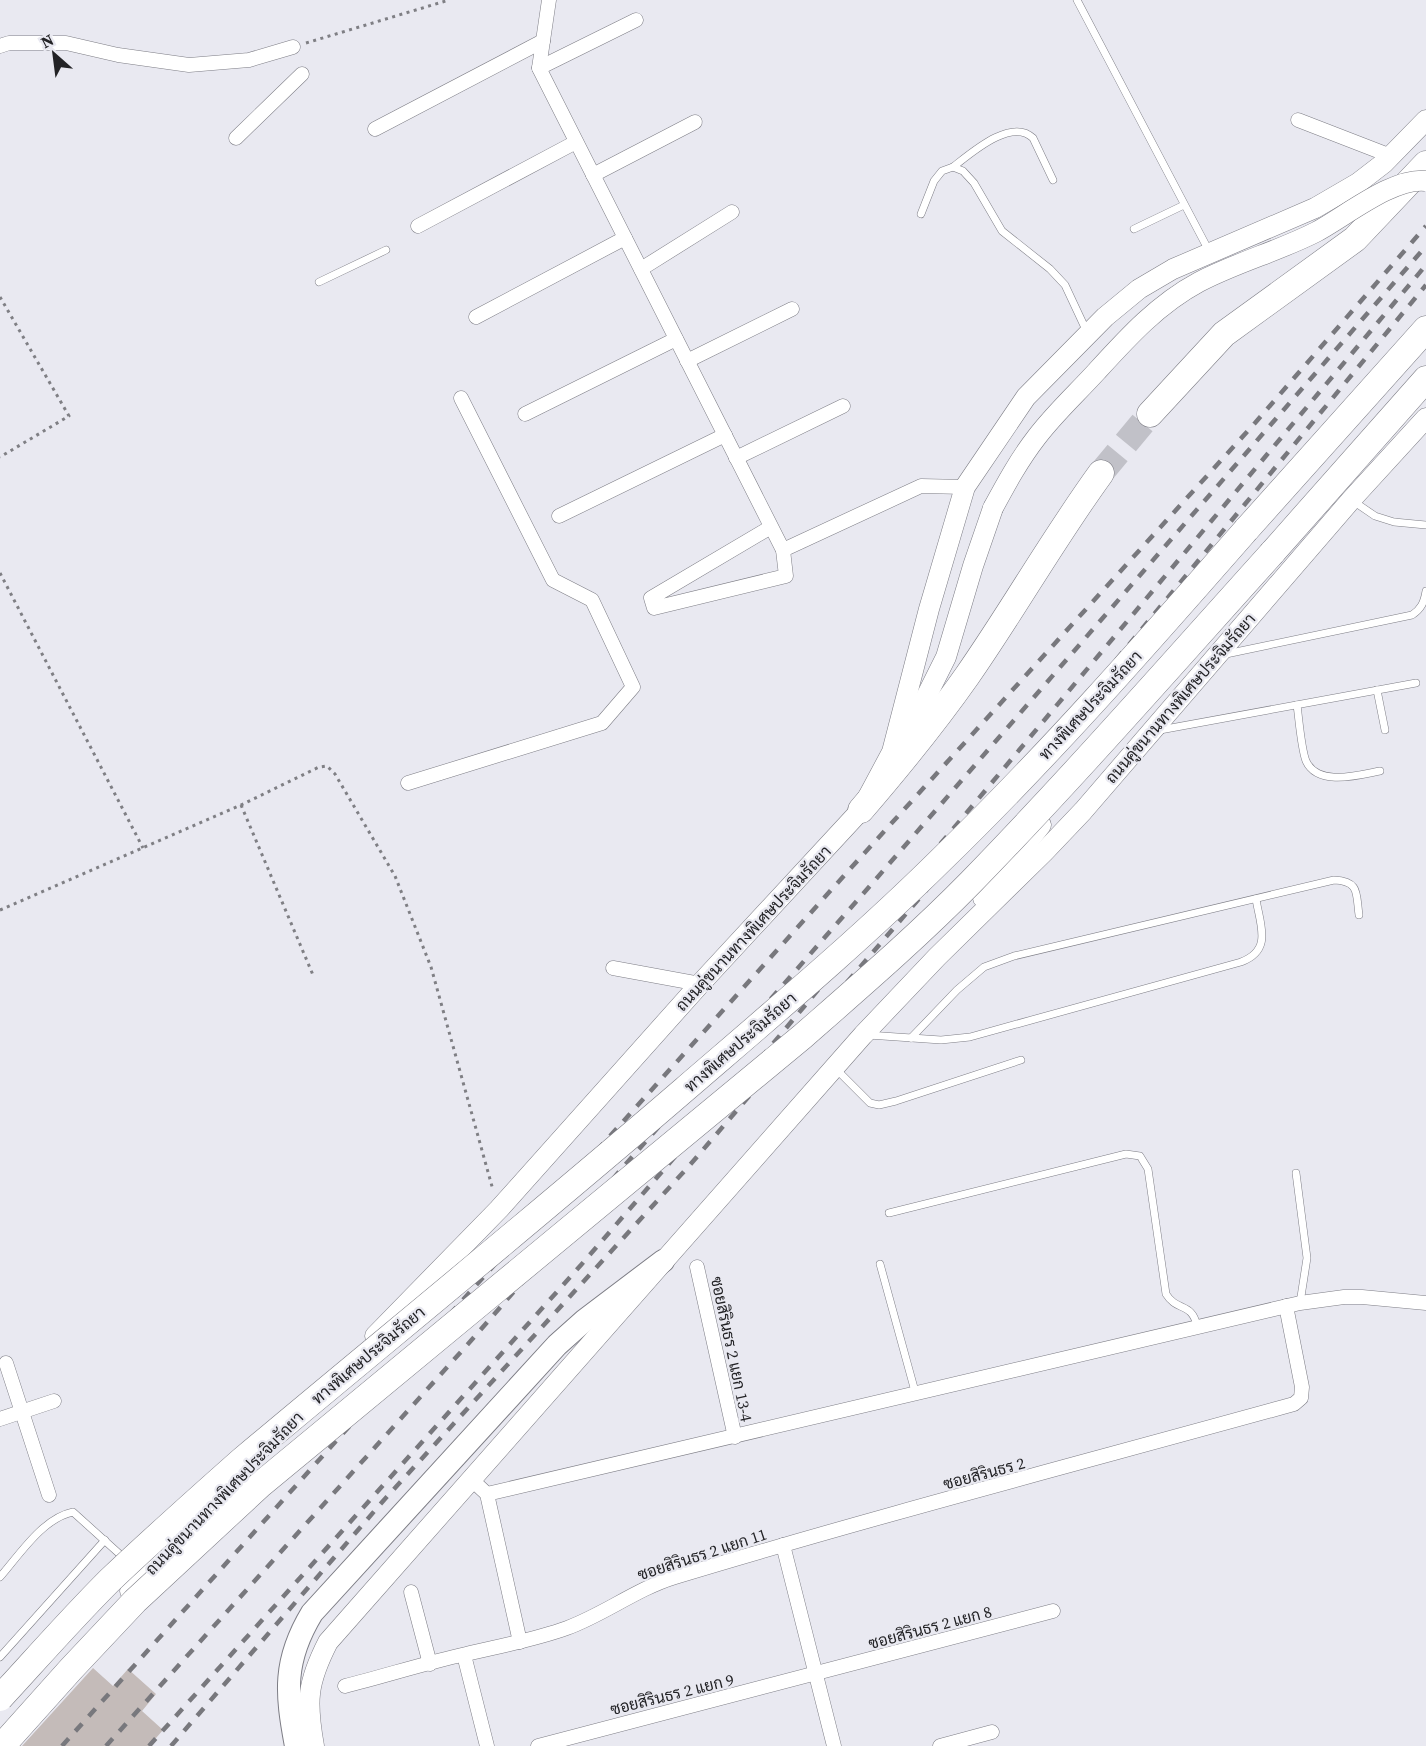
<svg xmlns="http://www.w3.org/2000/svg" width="1426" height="1746" font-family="'Source Serif 4',Sarabun,serif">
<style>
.building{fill:#c4bbb9}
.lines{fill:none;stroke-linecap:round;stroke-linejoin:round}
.motorway-tunnel{stroke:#c1c1c8;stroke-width:26;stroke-dasharray:26 13;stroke-linecap:butt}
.service-casing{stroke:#7d7d85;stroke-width:8}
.minor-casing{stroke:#7d7d85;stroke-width:15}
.secondary-casing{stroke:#7d7d85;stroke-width:21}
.primary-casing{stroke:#7d7d85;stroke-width:24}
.motorway-casing{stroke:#7d7d85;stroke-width:27}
.path{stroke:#7f7f84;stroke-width:3;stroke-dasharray:3 4.5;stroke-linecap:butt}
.service{stroke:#fff;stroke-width:7}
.minor{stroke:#fff;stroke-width:14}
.secondary{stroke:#fff;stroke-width:20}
.primary{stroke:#fff;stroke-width:22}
.motorway{stroke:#fff;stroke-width:26}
.rail{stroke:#78787d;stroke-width:4.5;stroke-dasharray:10 10;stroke-linecap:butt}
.secondary-bridge-casing{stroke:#7d7d85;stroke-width:21;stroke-linecap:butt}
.motorway-bridge-casing{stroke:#7d7d85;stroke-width:27;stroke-linecap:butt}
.secondary-bridge{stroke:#fff;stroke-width:20}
.motorway-bridge{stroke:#fff;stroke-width:26}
.labels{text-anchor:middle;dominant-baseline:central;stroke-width:4.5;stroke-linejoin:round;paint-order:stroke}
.street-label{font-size:16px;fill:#232326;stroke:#e9e9f1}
</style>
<rect width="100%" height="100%" fill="#e9e9f1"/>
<path class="building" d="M93 1668 113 1686 128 1669 156 1694 142 1711 163 1730 149 1746H22Z"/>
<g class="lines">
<path class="motorway-tunnel" d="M1101 473 1150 414"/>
<g class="service-casing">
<g id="service">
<path d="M1077 0 1209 251"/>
<path d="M953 167C970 154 1011 117 1033 138L1053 180"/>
<path d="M921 214 934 181 942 171 953 167 963 171 974 183 1002 231 1050 269 1065 285 1087 332"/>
<path d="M1134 229 1184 205"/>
<path d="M319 282 386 250"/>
<path d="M1353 501 1375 516 1394 522 1426 525"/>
<path d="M1226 654 1412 615C1421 609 1424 603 1426 591"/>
<path d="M1377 690 1385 730"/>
<path d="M1297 705C1299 719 1301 748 1306 761 1318 787 1359 775 1380 771"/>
<path d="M1160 730 1416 683"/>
<path d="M868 1035 941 1040 970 1037 1241 962C1273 950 1260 925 1256 899"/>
<path d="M911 1038 957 990 984 967 1014 956 1334 880C1360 881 1356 894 1359 915"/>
<path d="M836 1069 870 1103 879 1105 896 1101 1021 1060"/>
<path d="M1296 1173 1307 1258 1300 1303"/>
<path d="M889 1213 1126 1154 1140 1156 1148 1169 1166 1294C1177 1312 1192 1302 1197 1326"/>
<path d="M880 1264 916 1395"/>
<path d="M0 1577C20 1554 43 1518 73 1512L124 1558"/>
<path d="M0 1657 105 1540"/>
</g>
</g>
<g class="minor-casing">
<g id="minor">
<path d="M549 0 539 68 783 550 786 576 654 608 651 598 771 527"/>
<path d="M0 46 9 43H66L118 55 189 65 249 60 293 47"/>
<path d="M539 68 636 20"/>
<path d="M1298 120 1391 156"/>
<path d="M375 129 543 41"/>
<path d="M236 138 302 74"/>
<path d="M593 175 695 122"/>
<path d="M418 226 576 142"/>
<path d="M641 269 732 212"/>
<path d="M476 317 625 238"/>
<path d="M687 361 792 309"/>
<path d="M525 414 676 339"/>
<path d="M736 458 843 406"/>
<path d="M559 516 725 435"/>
<path d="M783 550 921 486 965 487"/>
<path d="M408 783 602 723 633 687 592 600 553 580 461 398"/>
<path d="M613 968 700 984"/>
<path d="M697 1267 735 1437"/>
<path d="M6 1363 49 1495"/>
<path d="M0 1419 54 1401"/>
<path d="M472 1480 487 1494 520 1642"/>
<path d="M487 1494 1300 1303 1344 1297H1362L1426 1303"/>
<path d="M783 1545 834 1746"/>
<path d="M411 1592 430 1664"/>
<path d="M464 1655 487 1746"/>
<path d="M345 1686C385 1676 425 1663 466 1654 500 1646 534 1640 567 1628 605 1614 636 1589 675 1577 880 1515 1088 1461 1294 1404L1301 1398 1302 1387 1286 1306"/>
<path d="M538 1746 1053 1611"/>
<path d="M940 1746 992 1732"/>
</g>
</g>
<g class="secondary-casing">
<g id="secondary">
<path d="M902 738 924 701 946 657 973 566 993 508"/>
<path d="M983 898 1041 825"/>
<path d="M375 1336 499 1209 700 984 861 810 892 752 929 609 965 487 1026 397 1105 317 1139 289 1173 269 1315 208 1358 183 1384 163 1426 120"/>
<path d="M130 1591 240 1476"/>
<path d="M314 1746C306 1701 307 1683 328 1642L863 1035 937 957 1044 852 1083 811 1351 500 1426 418"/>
</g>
</g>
<g class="primary-casing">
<path id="primary" d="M296 1746C286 1693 283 1661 312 1613L557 1345 585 1320 663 1261"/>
</g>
<g class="motorway-casing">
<g id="motorway">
<path d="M1150 414 1224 334 1355 239 1426 164"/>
<path d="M1246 530 1426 329"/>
<path d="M1272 553 1426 379"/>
<path d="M861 810C898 767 934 723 967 676 1013 610 1053 539 1101 473"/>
</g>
</g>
<g class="path">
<path d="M306 43 449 0"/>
<path d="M0 297 69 416 0 457"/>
<path d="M0 573 143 848"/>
<path d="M241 805 313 975"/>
<path d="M0 910 241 805 319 767 327 766 335 774 395 876 431 967 493 1190"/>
</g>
<use href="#service" class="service"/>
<use href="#minor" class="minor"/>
<use href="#secondary" class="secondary"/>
<use href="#primary" class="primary"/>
<use href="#motorway" class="motorway"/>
<g class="rail">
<path d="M62 1746 850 869 1255 423 1426 226"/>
<path d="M106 1746 468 1344 869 887 1426 246"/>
<path d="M149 1746 581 1265 771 1046 1426 265"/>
<path d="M171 1746 384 1500 689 1166 923 894 1426 285"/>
</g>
<g class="secondary-bridge-casing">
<path id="secondary-bridge" d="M993 508C1006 484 1019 460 1036 438 1054 414 1077 393 1097 371 1128 337 1158 304 1199 282 1237 262 1279 251 1316 232 1346 216 1393 177 1426 181"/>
</g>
<g class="motorway-bridge-casing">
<g id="motorway-bridge">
<path d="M0 1698C36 1659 71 1619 109 1581 152 1540 197 1500 241 1461 389 1337 539 1215 685 1089 772 1014 860 940 942 859 1049 755 1147 643 1246 530"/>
<path d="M2 1746 71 1669 135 1601 260 1485 803 1036C860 986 918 936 971 882 1074 776 1172 664 1272 553"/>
</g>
</g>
<use href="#secondary-bridge" class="secondary-bridge"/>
<use href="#motorway-bridge" class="motorway-bridge"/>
</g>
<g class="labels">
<g class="street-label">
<text transform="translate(1180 698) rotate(-49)">ถนนคู่ขนานทางพิเศษประจิมรัถยา</text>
<text transform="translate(1090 705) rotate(-47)">ทางพิเศษประจิมรัถยา</text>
<text transform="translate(753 928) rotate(-47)">ถนนคู่ขนานทางพิเศษประจิมรัถยา</text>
<text transform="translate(740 1042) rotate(-41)">ทางพิเศษประจิมรัถยา</text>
<text transform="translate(732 1349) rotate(78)">ซอยสิรินธร 2 แยก 13-4</text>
<text transform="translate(368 1355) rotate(-40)">ทางพิเศษประจิมรัถยา</text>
<text transform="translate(984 1473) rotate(-15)">ซอยสิรินธร 2</text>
<text transform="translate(224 1493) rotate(-46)">ถนนคู่ขนานทางพิเศษประจิมรัถยา</text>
<text transform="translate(702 1554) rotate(-18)">ซอยสิรินธร 2 แยก 11</text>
<text transform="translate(930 1627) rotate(-15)">ซอยสิรินธร 2 แยก 8</text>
<text transform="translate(672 1694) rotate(-14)">ซอยสิรินธร 2 แยก 9</text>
</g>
</g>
<g transform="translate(54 54) rotate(332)" stroke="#e9e9f1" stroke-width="4.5" paint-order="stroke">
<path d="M0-4.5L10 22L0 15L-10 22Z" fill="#232326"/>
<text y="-9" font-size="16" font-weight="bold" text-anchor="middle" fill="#232326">N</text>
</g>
</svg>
